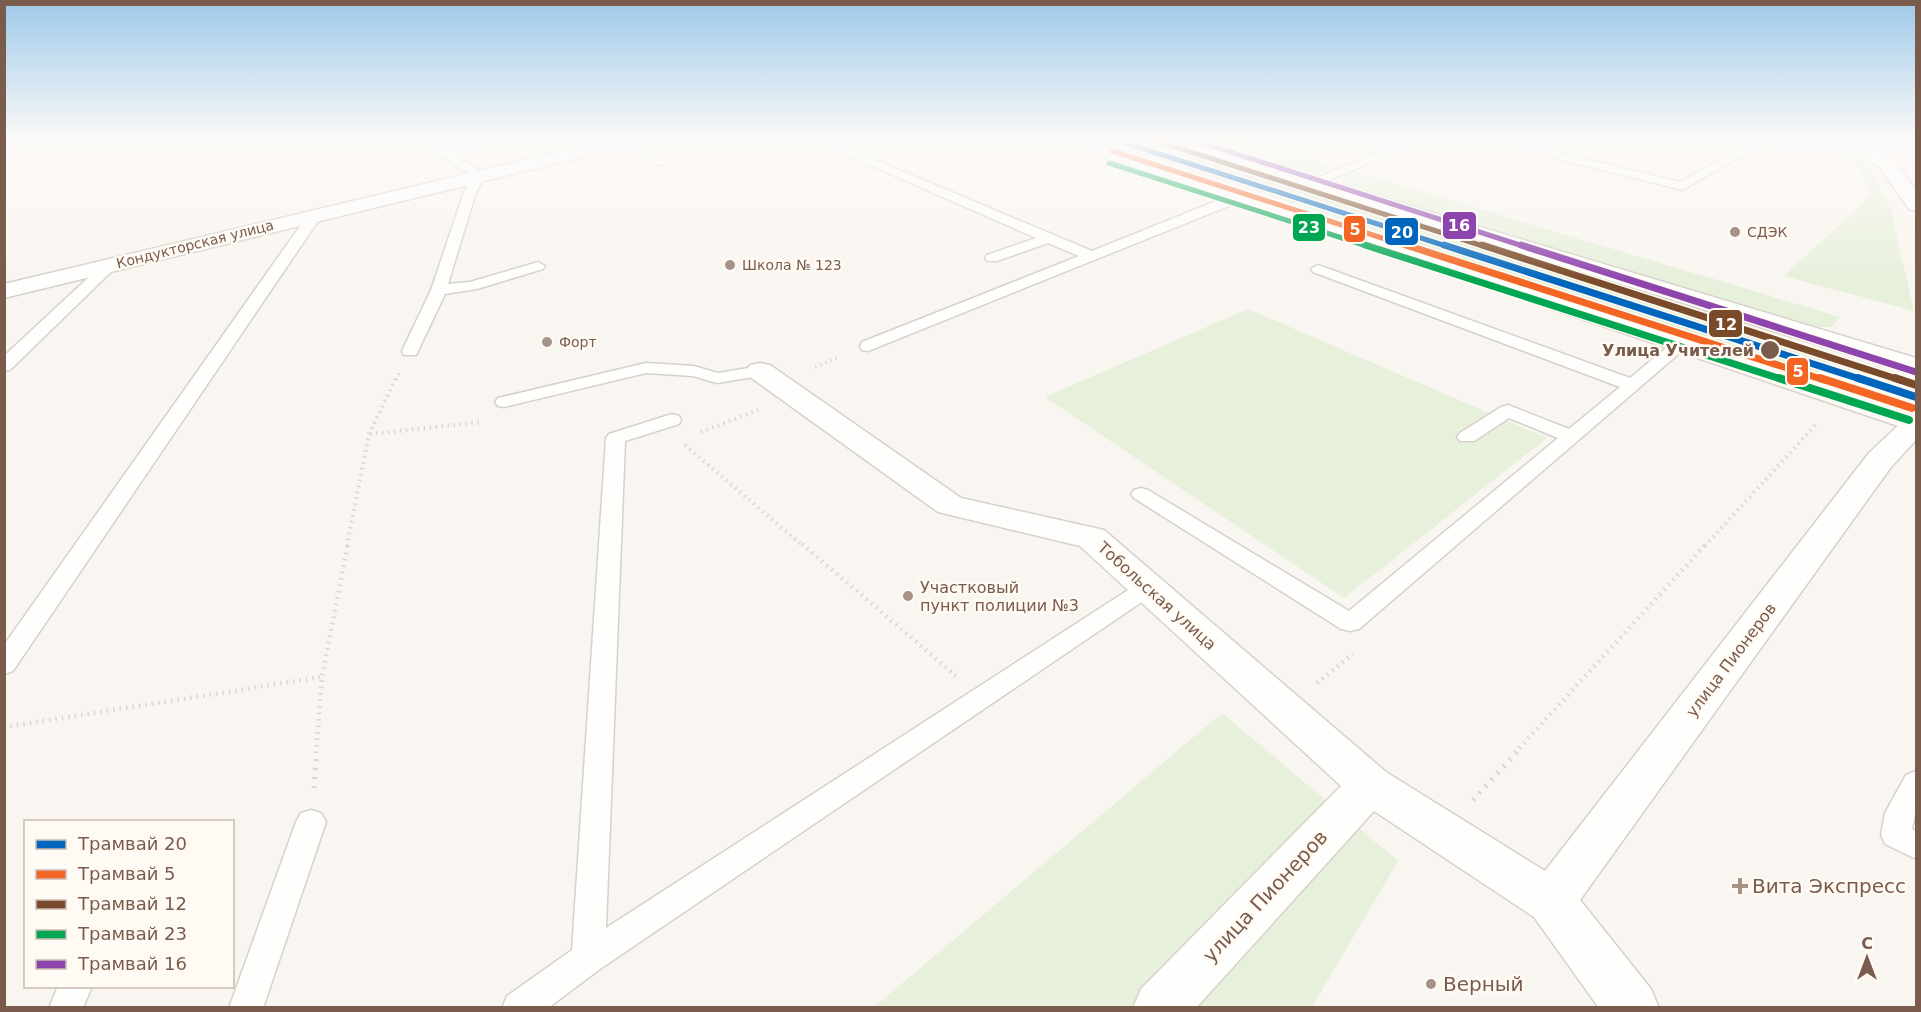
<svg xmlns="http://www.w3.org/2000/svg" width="1921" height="1012" font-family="'DejaVu Sans',sans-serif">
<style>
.green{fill:#e7f0db}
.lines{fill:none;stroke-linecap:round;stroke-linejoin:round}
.lane-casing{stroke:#d7d1cb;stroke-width:3}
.street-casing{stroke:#d7d1cb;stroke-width:3}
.secondary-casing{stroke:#d9d2cb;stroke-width:3}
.path-far3{stroke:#dcd5d0;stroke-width:3;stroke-dasharray:1.5 4;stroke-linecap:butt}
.path-far2{stroke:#dcd5d0;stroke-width:4;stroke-dasharray:1.5 4.5;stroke-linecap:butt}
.path-far1{stroke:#dcd5d0;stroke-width:4.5;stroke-dasharray:1.5 5;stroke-linecap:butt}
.path{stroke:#dcd5d0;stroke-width:5;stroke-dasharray:2 7;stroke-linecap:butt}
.lane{fill:#fefefd;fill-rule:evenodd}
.street{fill:#fefefd;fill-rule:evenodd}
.secondary{fill:#fefefd;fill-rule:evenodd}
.tram-1-far2-casing{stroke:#fffaf3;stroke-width:8}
.tram-1-far1-casing{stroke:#fffaf3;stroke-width:10}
.tram-1-casing{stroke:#fffaf3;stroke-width:13}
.tram-2-far2-casing{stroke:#fffaf3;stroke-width:8}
.tram-2-far1-casing{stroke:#fffaf3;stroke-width:10}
.tram-2-casing{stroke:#fffaf3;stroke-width:13}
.tram-3-far2-casing{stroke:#fffaf3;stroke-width:8}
.tram-3-far1-casing{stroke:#fffaf3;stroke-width:10}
.tram-3-casing{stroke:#fffaf3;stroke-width:13}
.tram-4-far2-casing{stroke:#fffaf3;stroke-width:8}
.tram-4-far1-casing{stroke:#fffaf3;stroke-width:10}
.tram-4-casing{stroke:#fffaf3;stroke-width:13}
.tram-5-far1-casing{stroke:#fffaf3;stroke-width:8}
.tram-5-casing{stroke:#fffaf3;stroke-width:10}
.tram-1-far2{stroke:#0065bd;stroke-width:5}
.tram-1-far1{stroke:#0065bd;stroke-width:7}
.tram-1{stroke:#0065bd;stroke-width:8}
.tram-2-far2{stroke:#f26522;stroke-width:5}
.tram-2-far1{stroke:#f26522;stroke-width:7}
.tram-2{stroke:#f26522;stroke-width:8}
.tram-3-far2{stroke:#7a4b2a;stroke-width:5}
.tram-3-far1{stroke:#7a4b2a;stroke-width:7}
.tram-3{stroke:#7a4b2a;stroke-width:8}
.tram-4-far2{stroke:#00a651;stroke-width:5}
.tram-4-far1{stroke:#00a651;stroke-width:7}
.tram-4{stroke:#00a651;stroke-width:8}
.tram-5-far1{stroke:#8e44ad;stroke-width:5}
.tram-5{stroke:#8e44ad;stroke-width:7}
.poi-dot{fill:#a69286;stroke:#fffaf3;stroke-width:2}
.stop-dot{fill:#7a5c4d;stroke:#fffaf3;stroke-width:2}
.labels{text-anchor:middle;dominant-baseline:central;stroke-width:5;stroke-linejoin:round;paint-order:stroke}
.far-poi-label{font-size:14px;fill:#7a5c4d;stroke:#fffaf3;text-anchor:start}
.far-street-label{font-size:14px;fill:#7a5c4d;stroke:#fffaf3}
.stop-label{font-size:16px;font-weight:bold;fill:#7a5c4d;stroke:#fffaf3;text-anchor:end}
.poi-label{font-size:16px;fill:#7a5c4d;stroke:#fffaf3;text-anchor:start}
.street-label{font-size:16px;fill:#7a5c4d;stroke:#fffaf3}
.near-poi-label{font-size:20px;fill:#7a5c4d;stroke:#fffaf3;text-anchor:start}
.near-street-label{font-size:20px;fill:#7a5c4d;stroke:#fffaf3}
.line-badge{stroke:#fffaf3;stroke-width:2}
.badge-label{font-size:16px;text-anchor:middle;font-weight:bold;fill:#fff}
</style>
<rect width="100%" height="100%" fill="#f9f5f0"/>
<g class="green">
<path d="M1101 140H1157L1836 354 1816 375Z"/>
<path d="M1191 140H1241L1334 167 1321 172 1295 171Z"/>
<path d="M1851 151 1861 154 1890 207 1914 311 1784 276 1872 195Z"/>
<path d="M1357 172 1840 317 1831 327H1813L1353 191 1340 179Z"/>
<path d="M1248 309 1547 438 1344 598 1045 397Z"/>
<path d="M1222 713 1398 861 1312 1007 873 1008Z"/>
</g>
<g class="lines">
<g class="lane-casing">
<g id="lane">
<path d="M415 140H429L446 150 495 140H515L513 142 455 155 486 175 476 192 448 284 470 282 538 262 545 266 543 269 477 289 445 294 418 351 416 355H404L402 351 431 290 464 192 473 176Z"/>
<path d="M618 140H629L669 161 663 165 659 164 619 143Z"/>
<path d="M813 140H828L1092 251 1236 193H1246L1247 196 1246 199 868 351 862 350 860 346 862 342 1079 256 1048 243 997 261H987L985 258 987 255 1036 238Z"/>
<path d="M1490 140H1507L1680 182 1751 143H1863L1869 146 1863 149H1753L1682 190 1491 142Z"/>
<path d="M1404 142 1410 145 1408 147 1317 185H1309L1307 182Z"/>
<path d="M315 211 322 215 13 671 4 674V645L310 212Z"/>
<path d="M110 261 115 262 117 265 115 268 10 370 4 371V356L105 262Z"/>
<path d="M1318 265 1630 378 1676 340 1682 339 1690 344 1359 629 1350 631 1341 629 1134 498 1131 494 1134 490 1141 488 1148 490 1349 611 1558 438 1509 418 1474 441H1460L1457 437 1460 433 1501 407 1508 405 1569 429 1620 387 1313 272 1311 269Z"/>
<path d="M646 363 694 366 718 373 760 366 766 367 769 371 766 375 760 376 717 383 693 376 646 373 504 407 498 406 495 402 498 398Z"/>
<path d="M672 414 679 416 681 420 679 424 625 441 606 928 1139 583 1147 580 1155 583 1159 588 1155 593 600 969 548 1008H502L507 996 572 950 606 438 609 434Z"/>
<path d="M1916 771V810L1912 829 1916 831V859L1885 844 1881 835 1885 813 1906 775Z"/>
<path d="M311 810 321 813 326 822 263 1008H229L296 822 301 813Z"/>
<path d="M58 986H92L83 1008H49Z"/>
</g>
</g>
<g class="street-casing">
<g id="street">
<path d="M609 140H639L636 144 4 298V284Z"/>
<path d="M1863 141 1916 145V155L1857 150 1854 146 1857 142Z"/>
<path d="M760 363 770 365 961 498 1104 530 1386 772 1545 871 1869 453 1906 418 1916 415V440L1891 467 1580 900 1651 989 1659 1008H1599L1534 917 1374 811 1196 1008H1133L1141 989 1341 786 1080 546 938 512 750 377 746 371 750 365Z"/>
</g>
</g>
<g class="secondary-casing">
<g id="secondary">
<path d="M1062 140H1088L1916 413V432L1065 144Z"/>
<path d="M1164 140H1191L1916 358V375L1167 144Z"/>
<path d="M1844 140H1864L1894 160 1916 191V211L1909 209 1880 168Z"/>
</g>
</g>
<g class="path-far3">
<path d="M815 367 839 357"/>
<path d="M396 380 399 373"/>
</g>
<g class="path-far2">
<path d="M701 432 758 410"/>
<path d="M370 434 482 422"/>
<path d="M685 445 803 546"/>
<path d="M347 546 369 434 396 378"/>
<path d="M1705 546 1818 422"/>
</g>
<g class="path-far1">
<path d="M802 544 956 676"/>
<path d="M1317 683 1353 654"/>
<path d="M4 727 322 677"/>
<path d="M316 753 322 677 348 544"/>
<path d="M1515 753 1706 544"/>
</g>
<g class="path">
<path d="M314 788 317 752"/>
<path d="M1473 800 1517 752"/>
</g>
<use href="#lane" class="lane"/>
<use href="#street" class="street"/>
<use href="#secondary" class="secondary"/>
<g class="tram-1-far2-casing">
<path id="tram-1-far2" d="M1116 140 1449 247"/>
</g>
<g class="tram-1-far1-casing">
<path id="tram-1-far1" d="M1444 245 1863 380"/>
</g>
<g class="tram-1-casing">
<path id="tram-1" d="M1858 378 1916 397"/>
</g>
<g class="tram-2-far2-casing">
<path id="tram-2-far2" d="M1112 151 1410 247"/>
</g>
<g class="tram-2-far1-casing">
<path id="tram-2-far1" d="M1406 245 1824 380"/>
</g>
<g class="tram-2-casing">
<path id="tram-2" d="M1820 378 1912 408"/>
</g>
<g class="tram-3-far2-casing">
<path id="tram-3-far2" d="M1154 140 1486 247"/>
</g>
<g class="tram-3-far1-casing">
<path id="tram-3-far1" d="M1482 245 1900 380"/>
</g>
<g class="tram-3-casing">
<path id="tram-3" d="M1895 378 1916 385"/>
</g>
<g class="tram-4-far2-casing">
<path id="tram-4-far2" d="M1109 163 1370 247"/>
</g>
<g class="tram-4-far1-casing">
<path id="tram-4-far1" d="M1365 245 1784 380"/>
</g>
<g class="tram-4-casing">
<path id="tram-4" d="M1779 378 1909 420"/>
</g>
<g class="tram-5-far1-casing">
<path id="tram-5-far1" d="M1193 140 1526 247"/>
</g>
<g class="tram-5-casing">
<path id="tram-5" d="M1521 245 1916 372"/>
</g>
<use href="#tram-1-far2" class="tram-1-far2"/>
<use href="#tram-1-far1" class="tram-1-far1"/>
<use href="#tram-1" class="tram-1"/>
<use href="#tram-2-far2" class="tram-2-far2"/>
<use href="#tram-2-far1" class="tram-2-far1"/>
<use href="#tram-2" class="tram-2"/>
<use href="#tram-3-far2" class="tram-3-far2"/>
<use href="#tram-3-far1" class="tram-3-far1"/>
<use href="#tram-3" class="tram-3"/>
<use href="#tram-4-far2" class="tram-4-far2"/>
<use href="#tram-4-far1" class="tram-4-far1"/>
<use href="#tram-4" class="tram-4"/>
<use href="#tram-5-far1" class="tram-5-far1"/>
<use href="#tram-5" class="tram-5"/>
</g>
<linearGradient id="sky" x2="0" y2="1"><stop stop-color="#9ec9e9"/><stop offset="0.5" stop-color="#fcfaf8"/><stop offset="1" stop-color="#fcfaf8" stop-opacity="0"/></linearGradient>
<rect width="1921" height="281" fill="url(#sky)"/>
<g class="poi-dot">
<circle cx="1735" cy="232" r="6"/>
<circle cx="730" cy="265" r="6"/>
<circle cx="547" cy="342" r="6"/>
<circle cx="908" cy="596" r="6"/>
<path d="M1737 877h6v6h6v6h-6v6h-6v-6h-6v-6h6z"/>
<circle cx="1431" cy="984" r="6"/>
</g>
<circle class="stop-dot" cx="1770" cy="350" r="10"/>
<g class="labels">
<g class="far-poi-label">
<text x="1747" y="232">СДЭК</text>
<text x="742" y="265">Школа № 123</text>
<text x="559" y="342">Форт</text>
</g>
<g class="far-street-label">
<text transform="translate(195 244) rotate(-14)">Кондукторская улица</text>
</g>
<g class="stop-label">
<text x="1754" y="350">Улица Учителей</text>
</g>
<g class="poi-label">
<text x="920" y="587">Участковый<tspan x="920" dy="18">пункт полиции №3</tspan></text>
</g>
<g class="street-label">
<text transform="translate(1157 596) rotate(42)">Тобольская улица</text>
<text transform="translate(1731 660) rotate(-53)">улица Пионеров</text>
</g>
<g class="near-poi-label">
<text x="1752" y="886">Вита Экспресс</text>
<text x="1443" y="984">Верный</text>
</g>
<g class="near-street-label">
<text transform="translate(1265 896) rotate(-47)">улица Пионеров</text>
</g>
</g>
<g class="line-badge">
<rect x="1442" y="211" width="35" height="29" rx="6" fill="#8e44ad"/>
<rect x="1292" y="213" width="34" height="29" rx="6" fill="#00a651"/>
<rect x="1343" y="215" width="23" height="28" rx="6" fill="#f26522"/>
<rect x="1384" y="217" width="35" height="29" rx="6" fill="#0065bd"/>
<rect x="1708" y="309" width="35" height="29" rx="6" fill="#7a4b2a"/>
<rect x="1786" y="357" width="23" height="29" rx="6" fill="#f26522"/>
</g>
<g class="badge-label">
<text x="1459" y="231">16</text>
<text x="1309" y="233">23</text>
<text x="1355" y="235">5</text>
<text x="1402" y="238">20</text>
<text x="1726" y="330">12</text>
<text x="1798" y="377">5</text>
</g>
<rect width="1921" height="1012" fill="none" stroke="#7a5c4d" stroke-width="12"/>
<rect x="24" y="820" width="210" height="168" fill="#fffaf3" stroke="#cabbb1" stroke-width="1.5"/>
<rect x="36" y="840" width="30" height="9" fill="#0065bd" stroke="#cabbb1" stroke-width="1.5"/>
<text x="78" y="850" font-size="18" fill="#7a5c4d">Трамвай 20</text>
<rect x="36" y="870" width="30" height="9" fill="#f26522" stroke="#cabbb1" stroke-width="1.5"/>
<text x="78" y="880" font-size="18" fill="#7a5c4d">Трамвай 5</text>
<rect x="36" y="900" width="30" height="9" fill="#7a4b2a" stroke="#cabbb1" stroke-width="1.5"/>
<text x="78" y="910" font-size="18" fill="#7a5c4d">Трамвай 12</text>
<rect x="36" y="930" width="30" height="9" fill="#00a651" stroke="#cabbb1" stroke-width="1.5"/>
<text x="78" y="940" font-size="18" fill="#7a5c4d">Трамвай 23</text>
<rect x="36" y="960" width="30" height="9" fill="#8e44ad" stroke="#cabbb1" stroke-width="1.5"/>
<text x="78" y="970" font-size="18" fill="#7a5c4d">Трамвай 16</text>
<g transform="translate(1867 958)" stroke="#fffaf3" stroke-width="4.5" paint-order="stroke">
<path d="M0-4.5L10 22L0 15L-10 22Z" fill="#7a5c4d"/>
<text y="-9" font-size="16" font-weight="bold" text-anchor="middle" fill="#7a5c4d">С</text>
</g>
</svg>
